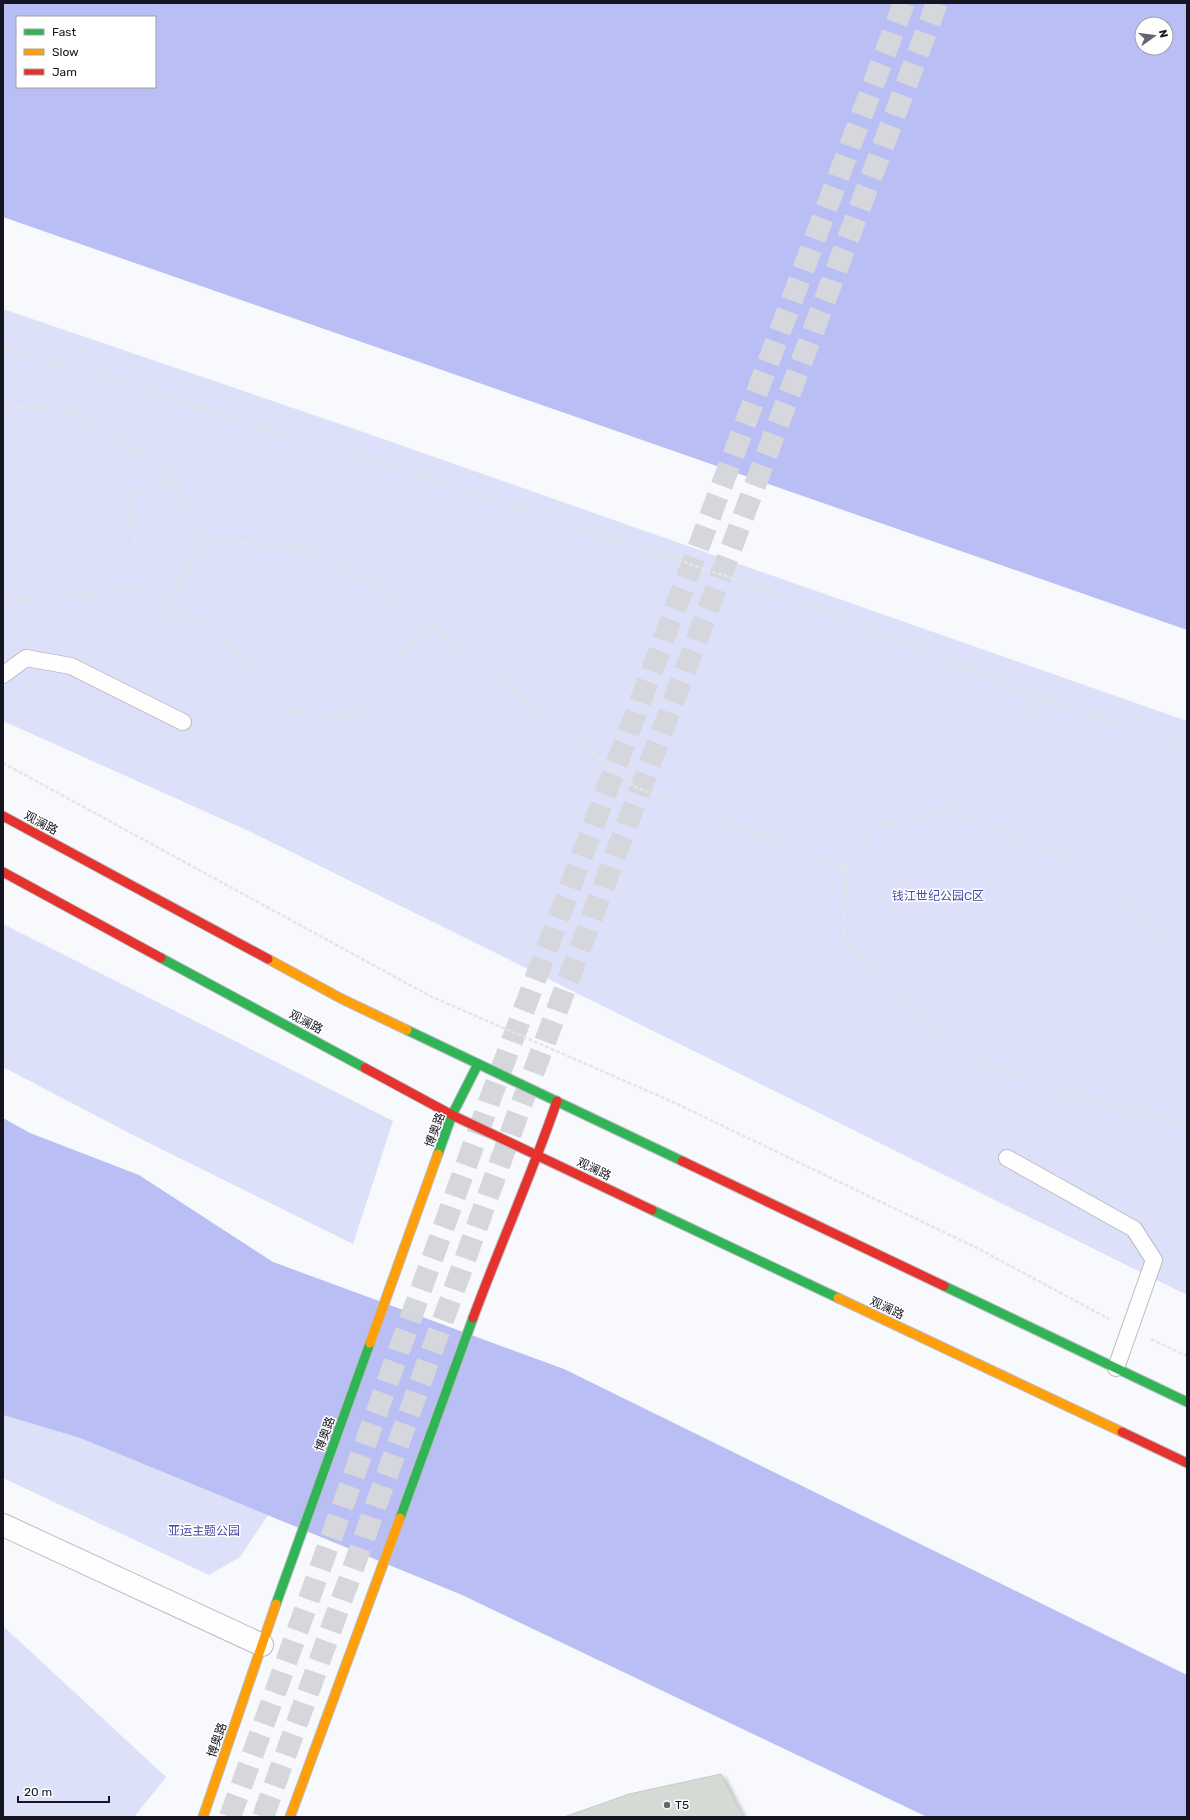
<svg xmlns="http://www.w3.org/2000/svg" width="1190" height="1820" font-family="Rubik,'Noto Sans SC',sans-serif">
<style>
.green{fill:#dce0f9}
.water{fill:#b9bff5;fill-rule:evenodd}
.building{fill:#d6dad5;stroke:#c7cac7;filter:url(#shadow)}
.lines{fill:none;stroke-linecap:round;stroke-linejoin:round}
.primary-tunnel{stroke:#d6d7dc;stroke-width:22;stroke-dasharray:22 11;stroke-linecap:butt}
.lane-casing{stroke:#bbbcc4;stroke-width:18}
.street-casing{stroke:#bbbcc4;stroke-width:24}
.fast-casing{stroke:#bbbcc4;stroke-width:11}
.slow-casing{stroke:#bbbcc4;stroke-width:11}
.jam-casing{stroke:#bbbcc4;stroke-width:11}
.path{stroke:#e4e5e6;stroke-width:2.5;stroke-dasharray:4 2;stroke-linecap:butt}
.lane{stroke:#fefeff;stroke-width:16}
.street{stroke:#fefeff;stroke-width:22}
.fast{stroke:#30b455;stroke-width:9}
.slow{stroke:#ff9f0a;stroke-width:9}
.jam{stroke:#e5322d;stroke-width:9}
.poi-dot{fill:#64656d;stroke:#fff;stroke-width:1.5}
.labels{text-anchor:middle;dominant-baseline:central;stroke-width:3;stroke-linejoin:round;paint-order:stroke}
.street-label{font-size:12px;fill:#141520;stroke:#fff}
.park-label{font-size:12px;fill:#494aa3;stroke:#fff}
.poi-label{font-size:12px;fill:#141520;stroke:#fff;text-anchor:start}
</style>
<defs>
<filter id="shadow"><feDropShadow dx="3.5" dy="3.5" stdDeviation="2" flood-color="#0004"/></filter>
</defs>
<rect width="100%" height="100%" fill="#f8f9fd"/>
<g class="green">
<path d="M3 309 343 425 1187 721V1295L251 832 3 721Z"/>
<path d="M3 924 393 1121 353 1244 127 1132 3 1067Z"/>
<path d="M3 1415 80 1438 268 1515 240 1557 209 1575 3 1478Z"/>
<path d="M3 1626 166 1777 134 1817H3Z"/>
</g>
<g class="water">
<path d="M3 3H1187V630L3 217ZM17 17H155V87H17ZM1142 24H1166V48H1142Z"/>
<path d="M3 1118 30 1133 139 1175 273 1262 564 1369 1187 1675V1817H927L462 1595 80 1438 3 1415Z"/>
</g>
<path class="building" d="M721 1774 743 1817H564L629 1794Z"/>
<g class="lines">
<g class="primary-tunnel">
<path d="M230 1817 489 1102 904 3"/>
<path d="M263 1817 517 1116 937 3"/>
</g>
<g class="lane-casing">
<g id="lane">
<path d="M3 675 26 658 71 666 183 722"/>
<path d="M1007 1158 1134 1229 1154 1260 1116 1368"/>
</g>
</g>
<g class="street-casing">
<path id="street" d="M3 1525 262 1645"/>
</g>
<g class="fast-casing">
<g id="fast">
<path d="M161 958 365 1068"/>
<path d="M407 1030 682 1161"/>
<path d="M438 1154 452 1115 478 1064"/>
<path d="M652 1210 838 1298"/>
<path d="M944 1286 1187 1402"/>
<path d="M400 1518 473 1318"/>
<path d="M276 1604 370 1343"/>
</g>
</g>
<g class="slow-casing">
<g id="slow">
<path d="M268 959 342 999 407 1030"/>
<path d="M838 1298 1122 1432"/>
<path d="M370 1343 438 1154"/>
<path d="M203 1817 276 1604"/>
<path d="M290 1817 400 1518"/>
</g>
</g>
<g class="jam-casing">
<g id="jam">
<path d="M3 816 268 959"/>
<path d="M3 872 161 958"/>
<path d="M365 1068 452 1115 652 1210"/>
<path d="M682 1161 944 1286"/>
<path d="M473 1318C500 1245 532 1174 557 1101"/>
<path d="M1122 1432 1187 1463"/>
</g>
</g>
<g class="path">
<path d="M3 347 554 518 820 608 1042 699 1187 745"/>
<path d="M3 406 67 409 173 474 202 540 165 610"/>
<path d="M202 540 302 546 375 586 427 623"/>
<path d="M176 589 135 543 128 493 176 483"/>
<path d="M3 601 145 588 171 617 211 621 285 712 354 718 427 623 635 787 846 868 875 827 950 810 1066 857 1175 944 1187 948"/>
<path d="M3 763 430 996 673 1102 979 1249 1109 1319"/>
<path d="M950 810 978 754 1042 699"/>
<path d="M846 868 844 940 922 1022 969 1055 1051 1090 1187 1125"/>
<path d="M1151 1339 1187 1356"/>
</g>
<use href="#lane" class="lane"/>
<use href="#street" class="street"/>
<use href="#fast" class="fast"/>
<use href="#slow" class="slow"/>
<use href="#jam" class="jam"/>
</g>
<circle class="poi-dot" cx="667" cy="1805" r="4"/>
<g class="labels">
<g class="street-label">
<text transform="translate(41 823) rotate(28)">观澜路</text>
<text transform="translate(306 1022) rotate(28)">观澜路</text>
<text transform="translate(435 1130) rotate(-70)">博奥路</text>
<text transform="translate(594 1169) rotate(25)">观澜路</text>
<text transform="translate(887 1308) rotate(25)">观澜路</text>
<text transform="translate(325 1434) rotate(-70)">博奥路</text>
<text transform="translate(217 1740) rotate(-71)">博奥路</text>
</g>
<g class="park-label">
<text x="938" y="896">钱江世纪公园C区</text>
<text x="204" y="1531">亚运主题公园</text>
</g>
<g class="poi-label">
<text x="675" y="1805">T5</text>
</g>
</g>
<rect width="1190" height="1820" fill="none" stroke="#141520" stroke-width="8"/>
<rect x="16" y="16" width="140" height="72" fill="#ffffff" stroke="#a1a1a6"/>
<rect x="24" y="29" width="20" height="6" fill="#30b455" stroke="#a1a1a6"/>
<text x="52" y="36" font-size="12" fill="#141520">Fast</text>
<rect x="24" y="49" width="20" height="6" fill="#ff9f0a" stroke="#a1a1a6"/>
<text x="52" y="56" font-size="12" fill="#141520">Slow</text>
<rect x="24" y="69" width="20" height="6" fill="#e5322d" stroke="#a1a1a6"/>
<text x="52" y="76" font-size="12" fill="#141520">Jam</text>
<g transform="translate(1154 36) rotate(76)"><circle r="19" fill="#ffffff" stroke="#a1a1a6"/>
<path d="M0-3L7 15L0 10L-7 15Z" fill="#64656d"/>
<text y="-6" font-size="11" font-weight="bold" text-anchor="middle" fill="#141520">N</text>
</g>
<path d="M18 1796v6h91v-6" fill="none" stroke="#141520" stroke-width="2"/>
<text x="24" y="1796" font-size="12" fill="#141520" stroke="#ffffff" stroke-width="3" paint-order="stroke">20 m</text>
</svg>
